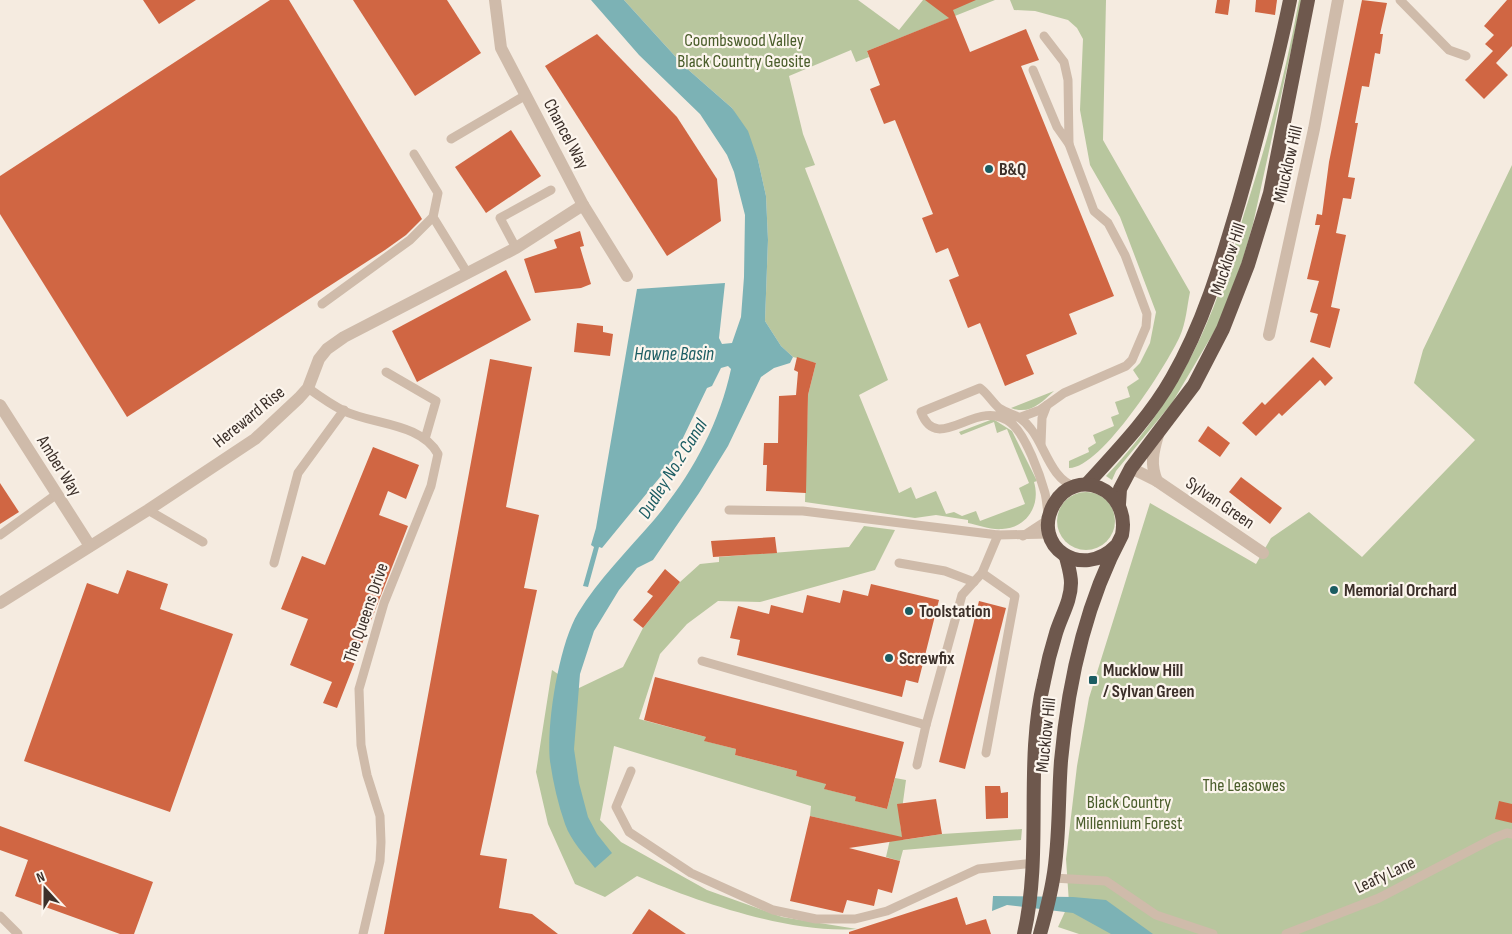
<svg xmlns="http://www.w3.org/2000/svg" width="1512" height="934" font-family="'Sofia Sans Condensed',sans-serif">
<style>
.green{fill:#b8c69e}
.water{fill:#7cb2b5}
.building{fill:#d06643}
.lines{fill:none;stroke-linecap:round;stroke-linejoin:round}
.service{stroke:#cfbbaa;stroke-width:9}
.minor{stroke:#cfbbaa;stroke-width:12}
.trunk{stroke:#6e584d;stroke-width:14}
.poi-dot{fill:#1b5c62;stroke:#fcf5ed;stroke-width:2}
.labels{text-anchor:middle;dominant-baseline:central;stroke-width:4.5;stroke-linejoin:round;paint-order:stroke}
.park-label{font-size:18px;fill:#4a5d2b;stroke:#fcf5ed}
.street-label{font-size:18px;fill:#3c302a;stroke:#fcf5ed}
.poi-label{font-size:18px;font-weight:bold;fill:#3c302a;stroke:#fcf5ed;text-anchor:start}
.water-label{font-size:19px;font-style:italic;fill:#1b5c62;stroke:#fcf5ed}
</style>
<rect width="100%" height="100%" fill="#f5ebe0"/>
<g class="green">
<path d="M624 0H858L899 30 923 0H995L867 51 869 57 856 62 851 50 789 76 803 134 815 165 805 168 806 171 888 380 859 395 899 493 911 487 916 499 936 491 946 514 954 512 962 516 976 511 980 521 1025 504 1019 488 1029 483 1007 429 997 433 994 422 961 435 959 432 993 419 1012 431 1037 481 1034 482C1041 505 1027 528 1002 529 991 530 978 525 968 523V520L936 515 915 518 805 502 808 395 816 363 793 357 781 346 765 321 768 240 766 196 758 160 732 108 684 66Z"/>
<path d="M1010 0H1106L1103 140 1190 292C1187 306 1186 323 1180 336 1167 365 1101 469 1069 468V461L1089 452 1088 448 1096 443 1093 435 1114 426 1111 417 1119 414 1115 402 1130 397 1127 387 1139 379 1133 370 1140 363 1150 343 1156 312 1120 217 1090 165 1080 110 1083 39 1077 28 1068 20 1035 11 1014 10Z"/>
<path d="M1299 0H1302L1253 224 1242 262 1218 325 1172 403 1116 471 1112 480 1106 476C1148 432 1182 381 1206 325 1222 289 1233 251 1244 214 1267 144 1286 72 1299 0Z"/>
<path d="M1512 165V934H1079L1058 927 1069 903 1066 859 1077 766 1089 698 1150 503 1256 564 1271 538 1309 512 1362 557 1475 440 1414 383 1423 350Z"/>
<path d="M1054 391C1041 403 1030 415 1011 408Z"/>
<circle cx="1086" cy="521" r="29"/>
<path d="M864 526 895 530 875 570 760 602 718 601 687 624 660 654 639 719 706 737 705 741 736 749 735 755 797 771 796 776 826 783 825 789 856 797V801L887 809 895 778 906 780 900 824 903 840 942 834 1022 829 1021 840 903 850 900 861 886 857 891 835 810 816 811 806 614 746 600 820 621 842 707 890 782 917 857 929C790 934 698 902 637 876L605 897 575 884 548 824 536 772 552 670 579 688 623 667 643 628 680 582 700 564 719 562V557L849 547Z"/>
</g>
<g class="water">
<path d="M591 0H624L684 66 732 108 748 131 758 160 766 196 768 240 765 321 781 346 793 357 790 363 774 368 761 377 728 446 699 493 653 560 637 568 619 590 594 631 580 674 574 749 579 783 588 817 597 834 612 853 595 868C584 854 571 841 565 824 558 804 553 782 550 761 546 725 559 644 578 613 598 580 628 550 654 520 691 476 719 425 731 369L728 366 721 368 712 386 707 388 670 465 602 548 599 547 588 587 583 586 594 547 591 545 596 528 637 289 725 283 719 338 722 344 732 343 741 317 744 277 745 215 734 172 727 155 700 114 639 55Z"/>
<path d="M993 896 1073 897 1106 900 1153 934H1111L1073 913 1007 905 992 911Z"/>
</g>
<g class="building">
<path d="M143 0H196L159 24Z"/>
<path d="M270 0H289L422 219 406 235 385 250 127 417 0 214V176Z"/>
<path d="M353 0H447L481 53 415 96Z"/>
<path d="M925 0H976L953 10 970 52 1026 29 1039 60 1021 66 1114 296 1069 314 1077 334 1026 355 1034 374 1005 386 980 323 968 328 949 280 959 276 948 248 936 253 922 218 933 214 895 120 884 124 870 89 880 85 867 51 949 18Z"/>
<path d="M1217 0H1230L1228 15 1215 13Z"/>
<path d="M1256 0H1277L1275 15 1255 12Z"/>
<path d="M1362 0 1387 3 1380 34H1383L1380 54 1375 53 1369 87 1362 86 1355 123H1358L1348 177 1355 178 1351 199 1343 198 1336 233 1346 235 1331 307 1340 309 1330 348 1310 342 1318 314 1310 312 1319 281 1307 279 1320 225H1315L1317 214 1322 215 1329 162Z"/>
<path d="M1507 0H1512V46L1496 63 1508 75 1484 99 1465 80 1493 51 1485 44 1494 35 1484 26Z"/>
<path d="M597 34 677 117 717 179 721 221 667 256 545 66Z"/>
<path d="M511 130 541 176 486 213 455 167Z"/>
<path d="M580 231 584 246 580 247 591 284 581 288 535 293 524 259 557 248 554 240Z"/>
<path d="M506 270 531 320 417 382 392 331Z"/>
<path d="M577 323 603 326V332L613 334 610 356 574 352Z"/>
<path d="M797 357 816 363 808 395 806 493 766 491 767 465H763L764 443H778L779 396 796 395 798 372 794 370Z"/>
<path d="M1313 357 1333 378 1325 386 1320 380 1282 416 1279 413 1256 436 1242 423 1262 402 1265 405Z"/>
<path d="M490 359 532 367 506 507 539 515 524 588 537 590 480 855 507 859 499 908 532 914 558 934H384Z"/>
<path d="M1208 426 1230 443 1220 457 1198 441Z"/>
<path d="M373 447 419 465 406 499 388 491 379 515 408 526 337 708 323 703 332 682 290 665 308 619 281 609 302 556 325 565Z"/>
<path d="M1241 477 1282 508 1270 524 1229 492Z"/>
<path d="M0 483 19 512 0 524Z"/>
<path d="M775 537 777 553 713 557 711 541Z"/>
<path d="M665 569 680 582 643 628 633 620 653 596 647 592Z"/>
<path d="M127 570 168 584 160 609 233 634 170 812 24 761 87 583 118 594Z"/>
<path d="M871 584 939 600 918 683 906 680 902 697 737 655 740 640 730 638 738 606 769 614 771 605 803 613 807 595 840 603 843 590 868 596Z"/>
<path d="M979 601 1006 608 965 769 939 762Z"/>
<path d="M655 677 904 742 887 809 855 801 856 797 824 789 826 784 796 776 797 771 735 755 736 749 704 741 706 737 644 720Z"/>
<path d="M985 786H1000L1001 793 1008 792V818L986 819Z"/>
<path d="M936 799 942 834 849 848 900 861 892 893 878 889 874 906 847 900 843 913 790 901 810 816 902 837 897 804Z"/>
<path d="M1499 801 1512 804V823L1495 819Z"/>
<path d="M0 826 153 882 134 934H120L15 896 28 860 0 850Z"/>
<path d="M957 897 966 925 986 919 991 934H849V932Z"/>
<path d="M649 909 686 934H632Z"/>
</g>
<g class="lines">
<g class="service">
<path d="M1400 0 1449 50 1466 56"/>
<path d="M1033 70 1057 127 1069 144 1068 80 1064 62 1044 36"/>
<path d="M451 139 526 95"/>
<path d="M414 154 438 193 433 217 468 274"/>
<path d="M516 248 500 218 551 190"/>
<path d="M322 304 410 240 433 217"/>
<path d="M386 372 436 401 425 439"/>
<path d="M308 388C319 396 332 405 344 411 374 425 421 423 438 454L431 486 384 603 359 689 361 745 367 775 380 816 381 842 380 861 363 934"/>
<path d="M1021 417 1040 410 1064 393 1126 366 1132 360 1146 327 1147 314 1125 255 1108 223 1094 211 1069 144"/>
<path d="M1041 444 1042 418 1047 405"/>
<path d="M148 510 203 542"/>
<path d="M729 510 803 511 998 535 1050 534"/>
<path d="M0 535 57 494"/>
<path d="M1023 536 1049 519C1047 510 1047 501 1045 493 1040 475 1026 435 1011 423 977 395 938 457 921 412L980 388C988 394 992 402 999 408 1013 417 1019 413 1031 429 1045 446 1051 480 1076 487"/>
<path d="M274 563 298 473 344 410"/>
<path d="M899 563 945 571 974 582"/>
<path d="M982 573 1015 596 986 753"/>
<path d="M702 661 926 725 962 595 982 573 998 535"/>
<path d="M917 765 926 725"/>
<path d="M631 771 616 807 629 832 691 873 773 910 816 919H855L887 911 978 869 1034 863"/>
<path d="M1053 878 1106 881 1156 915 1213 934"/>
<path d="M0 916 18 934"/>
<path d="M1286 934 1379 898 1494 838 1507 833 1512 834"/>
</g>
<g class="minor">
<path d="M495 0 501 48 583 205 627 276"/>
<path d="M1269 335 1314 129 1338 0"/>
<path d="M0 405 90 546"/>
<path d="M1131 468 1157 481 1263 553"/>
<path d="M1157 481C1150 464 1153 452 1158 435"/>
<path d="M0 603 148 510 255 439 299 398 308 388 319 359 327 349 344 337 516 248 583 205"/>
</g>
<g class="trunk">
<path d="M1087 484C1117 451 1150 417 1172 378 1204 322 1221 263 1239 202 1258 135 1276 68 1290 0"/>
<path d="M1119 504 1120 489 1131 468 1194 385 1223 329 1248 265 1270 193 1308 0"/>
<path d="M1024 934C1043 851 1024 764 1044 681 1047 665 1051 649 1056 633 1061 616 1071 601 1071 583 1071 574 1068 565 1066 557"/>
<path d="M1040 934C1045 916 1050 897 1053 879 1060 840 1058 800 1061 761 1068 683 1085 604 1122 535 1131 488 1075 466 1054 504 1030 546 1082 581 1116 546"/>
</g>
</g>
<g class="poi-dot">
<circle cx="989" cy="169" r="5"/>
<circle cx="1334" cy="590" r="5"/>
<circle cx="909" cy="611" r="5"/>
<circle cx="889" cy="658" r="5"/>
<rect x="1088" y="675" width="10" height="10" rx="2.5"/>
</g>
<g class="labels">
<g class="park-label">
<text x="744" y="40">Coombswood Valley<tspan x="744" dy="21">Black Country Geosite</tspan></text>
<text x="1244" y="785">The Leasowes</text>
<text x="1129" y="802">Black Country<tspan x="1129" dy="21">Millennium Forest</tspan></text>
</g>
<g class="street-label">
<text transform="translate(566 134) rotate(62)">Chancel Way</text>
<text transform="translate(1288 164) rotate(-77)">Miucklow Hill</text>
<text transform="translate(1228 259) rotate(-71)">Mucklow Hill</text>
<text transform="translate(249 417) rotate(-39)">Hereward Rise</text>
<text transform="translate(59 466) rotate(58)">Amber Way</text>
<text transform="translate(1220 503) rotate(34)">Sylvan Green</text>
<text transform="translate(366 613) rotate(-71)">The Queens Drive</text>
<text transform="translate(1046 735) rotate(-84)">Mucklow Hill</text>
<text transform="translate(1385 875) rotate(-25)">Leafy Lane</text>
</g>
<g class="poi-label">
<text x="999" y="169">B&amp;Q</text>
<text x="1344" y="590">Memorial Orchard</text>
<text x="919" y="611">Toolstation</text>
<text x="899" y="658">Screwfix</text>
<text x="1103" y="670">Mucklow Hill<tspan x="1103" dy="21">/ Sylvan Green</tspan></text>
</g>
<g class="water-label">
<text x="674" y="354">Hawne Basin</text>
<text transform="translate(673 469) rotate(-58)">Dudley No.2 Canal</text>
</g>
</g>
<g transform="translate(45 889) rotate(339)" stroke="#fcf5ed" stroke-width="4" paint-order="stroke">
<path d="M0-4L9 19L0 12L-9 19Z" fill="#3c302a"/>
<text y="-8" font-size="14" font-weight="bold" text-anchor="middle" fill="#3c302a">N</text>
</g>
</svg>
